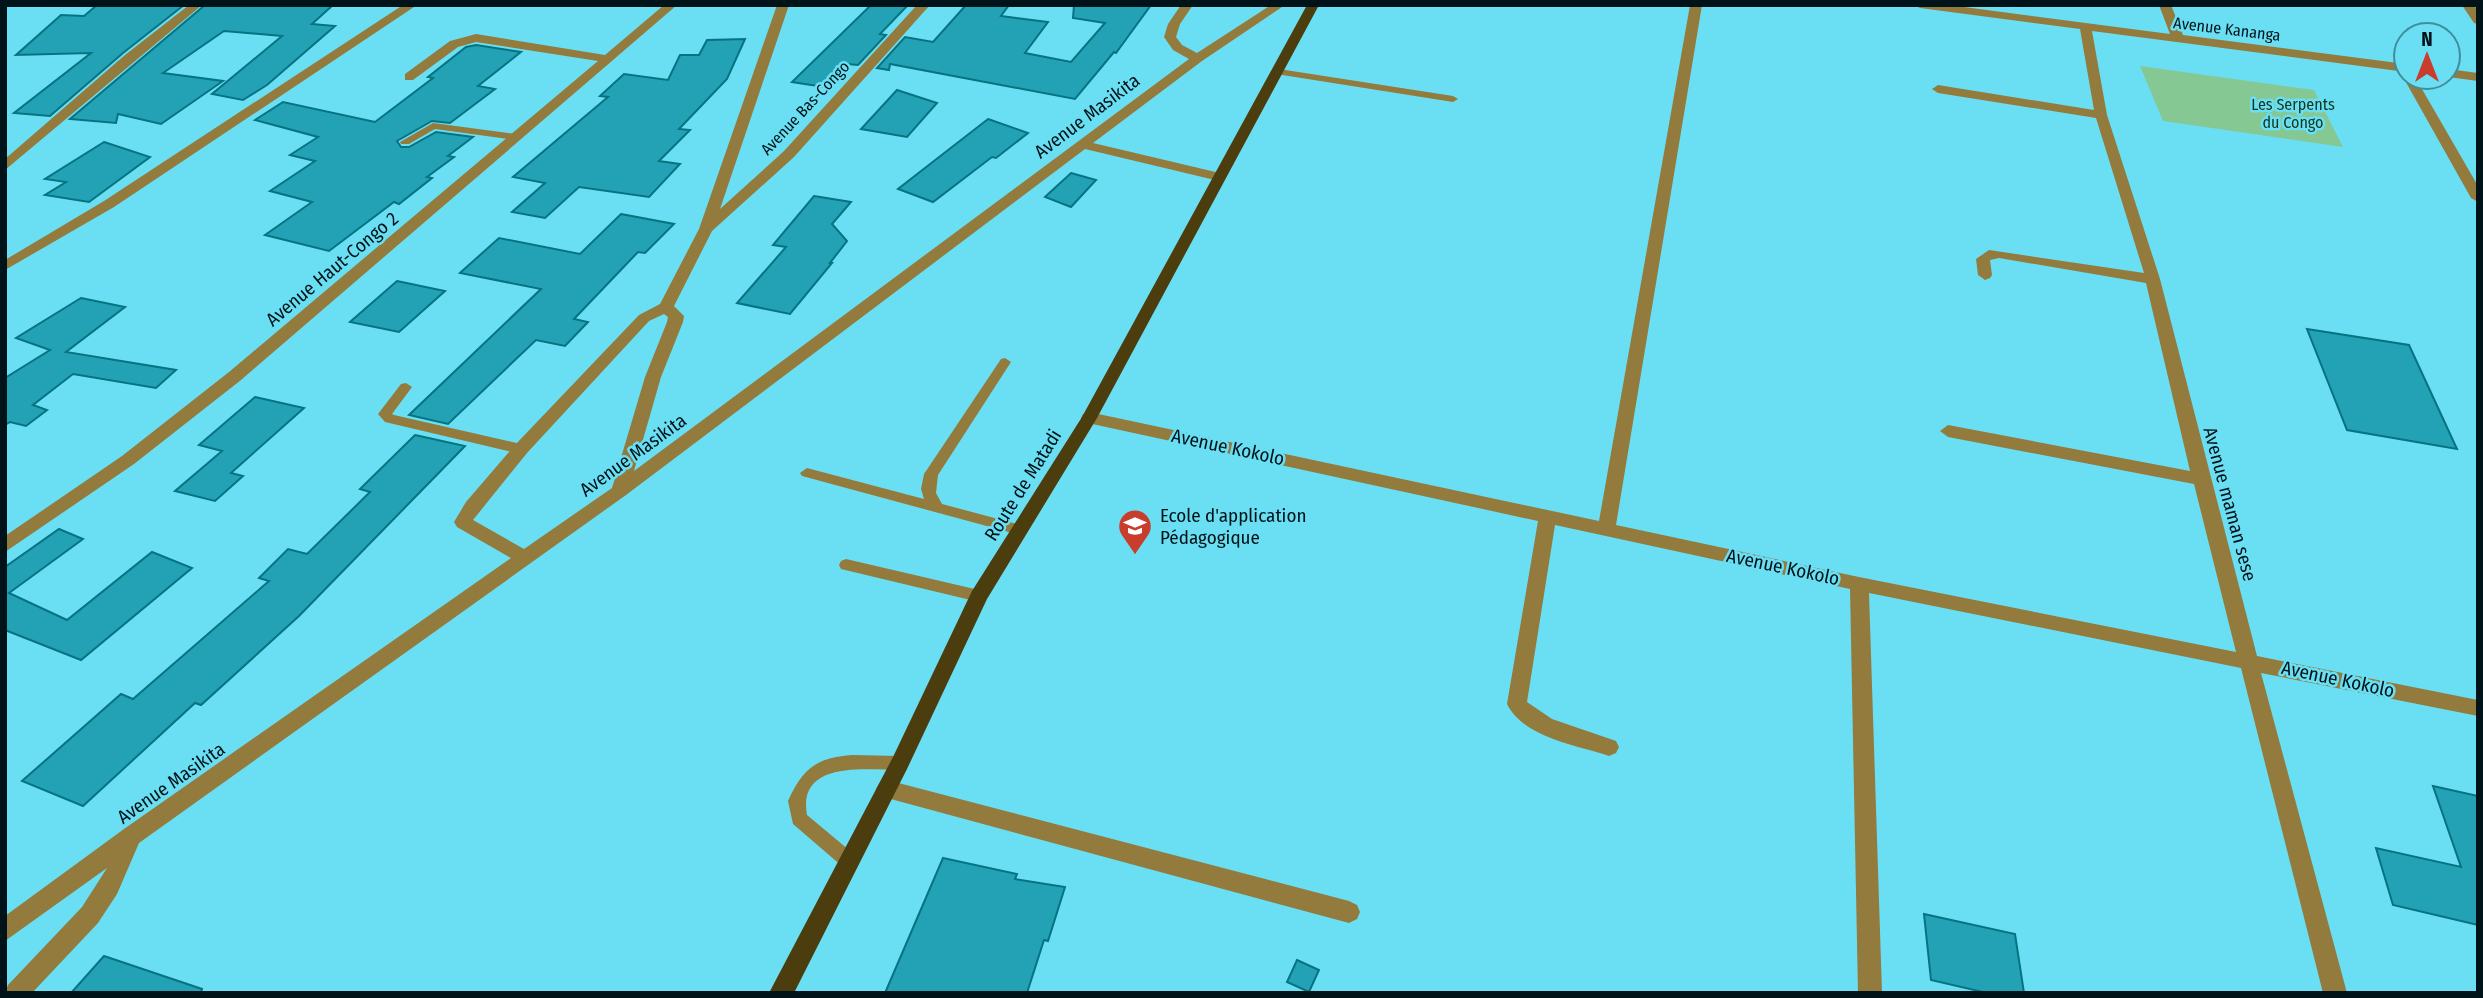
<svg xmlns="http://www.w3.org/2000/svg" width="2483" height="998" font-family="'Fira Sans Condensed',sans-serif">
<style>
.green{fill:#85c893}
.building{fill:#23a2b5;stroke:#067382;stroke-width:2}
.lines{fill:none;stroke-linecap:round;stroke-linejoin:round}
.service{fill:#927b3d;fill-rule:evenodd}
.minor{fill:#927b3d;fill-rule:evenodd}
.primary{fill:#4c3d0f;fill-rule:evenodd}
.labels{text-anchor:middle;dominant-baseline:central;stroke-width:5;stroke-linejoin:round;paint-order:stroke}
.far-street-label{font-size:16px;fill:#001318;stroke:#6adff3}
.far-park-label{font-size:16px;fill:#10361b;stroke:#6adff3}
.street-label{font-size:19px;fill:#001318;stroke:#6adff3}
.poi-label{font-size:19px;fill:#001318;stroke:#6adff3;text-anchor:start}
</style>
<rect width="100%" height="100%" fill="#6adff3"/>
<path class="green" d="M2140 66 2314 90 2343 147 2163 121Z"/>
<g class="building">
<path d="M97 5H184L123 53 50 116 14 113 91 53 16 55 61 15 84 16Z"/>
<path d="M205 5H333L312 24 335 26 267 85 243 100 212 94 282 36 224 31 163 73 223 81 161 124 118 114 116 123 70 119Z"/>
<path d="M871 5H908L880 34 886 35 858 65 847 64 824 87 792 82Z"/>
<path d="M966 5H1009L1001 16 1048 22 1025 53 1071 62 1105 23 1073 18 1074 5H1151L1116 53 1114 52 1075 99 890 64 889 70 877 68 905 37 933 42Z"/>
<path d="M745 39 727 79 679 129 690 130 659 161 680 164 649 197 579 187 545 218 512 212 545 183 513 177 608 97 600 96 624 74 668 80 680 55H699L707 40Z"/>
<path d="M476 45 521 52 478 86 495 89 450 123 432 121 397 141 401 147H409L436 132 473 137 448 156 454 157 427 177 432 178 399 204 394 202 329 251 265 235 312 202 270 191 315 161 290 155 318 137 255 120 283 102 375 122 433 78 428 77 466 47Z"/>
<path d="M897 90 937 103 907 137 861 129Z"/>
<path d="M988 119 1028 133 996 158 992 157 933 202 898 189Z"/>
<path d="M104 142 150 157 89 202 45 195 66 182 45 179Z"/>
<path d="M1071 173 1096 180 1071 207 1045 197Z"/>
<path d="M814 196 851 202 832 224 847 241 830 263H832L790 314 737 303 786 247 773 245Z"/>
<path d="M621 214 674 224 645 253 638 252 574 319 588 322 565 346 536 340 448 424 409 415 541 289 460 273 499 238 580 254Z"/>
<path d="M397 281 445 291 399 332 350 322Z"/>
<path d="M81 298 125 307 66 352 176 370 156 388 73 374 33 405 47 410 26 426 10 422 5 425V378L50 350 16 338Z"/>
<path d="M2307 329 2409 345 2457 449 2347 430Z"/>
<path d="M255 397 304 408 231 473 243 476 215 501 175 491 222 451 199 445Z"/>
<path d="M415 435 465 446 299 616 201 705 195 703 83 806 22 781 121 694 133 699 269 581 259 578 288 549 307 554 370 492 360 489Z"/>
<path d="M59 529 83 539 9 593 67 620 152 552 192 568 81 660 5 630V567Z"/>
<path d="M2433 786 2478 796V925L2393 905 2376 848 2461 867Z"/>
<path d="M943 858 1017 874 1015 879 1065 887 1048 941 1044 940 1027 993H885Z"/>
<path d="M1924 914 2015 934 2024 993H1987L1931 980Z"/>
<path d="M104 956 202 989 201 993H71Z"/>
<path d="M1297 960 1319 970 1309 992 1287 982Z"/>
</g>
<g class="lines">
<g class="service">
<path d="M1279 69 1453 96 1458 99 1453 102 1276 74 1274 72Z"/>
<path d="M433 123 516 134 521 137 516 140 435 129 409 144H401L400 142Z"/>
<path d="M1005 358 1011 362 938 475 936 493 942 504 1025 526 1027 530 1025 534 1020 535 802 476 800 473 807 468 924 499 921 489 924 474 1001 359Z"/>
<path d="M406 383 412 387 392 414 394 415 521 444 528 449 521 454 385 422 378 414 401 384Z"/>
<path d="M846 559 979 590 984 592 986 596 984 600 979 602 841 569 839 565 841 561Z"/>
<path d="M852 755 900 756 906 758 908 763 906 768 900 770C866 770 797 760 807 815L855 855 858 861 855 867 849 869 843 867 793 824 788 801C803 768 816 758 852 755Z"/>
</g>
<g class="minor">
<path d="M189 5H202L5 170V159L125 55Z"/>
<path d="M403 5H417L114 207 5 270V260L104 201Z"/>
<path d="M664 5H677L241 380 134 464 5 552V536L122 456 229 372 598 61 476 42 458 47 413 80H405V74L450 41 476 34 605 55Z"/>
<path d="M777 5H789L720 209 784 151 917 5H930L794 157 712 231 674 306 684 316 683 322 661 377 634 471 1189 59 1173 50 1164 37 1168 24 1181 5H1193L1180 24 1176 37 1182 45 1197 53 1271 5H1285L1202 61 1093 143 1224 174V180L1219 181 1085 149 626 495 139 843 117 894 98 923 32 993H5L8 985 82 907 107 868 5 941V916L124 829 511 558 457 527 454 522 466 502 515 445 639 315 660 304 699 229ZM664 314 668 317 667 322 645 377 612 488 524 549 473 520 527 453 649 321Z"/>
<path d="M1690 5H1702L1616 525 1859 577 2236 652 2194 484 1948 437 1940 431 1948 425 2190 471 2146 283 1999 258 1990 260 1992 275 1990 278 1985 280 1978 275 1976 259 1989 250 2144 273 2096 118 1938 93 1932 89 1938 85 2094 110 2080 29 1920 8 1914 5H1949L2170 34 2159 5H2171L2183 35 2406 64V72L2092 31 2107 115 2160 279 2257 656 2478 700V716L2261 673 2347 993H2323L2241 668 1869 593 1882 993H1858L1850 589 1555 525 1527 702 1552 719 1616 741 1619 747 1616 753 1609 756C1576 745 1524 738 1507 704L1538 521 1083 422 1081 418 1083 414 1089 412 1599 521Z"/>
<path d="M2462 5H2474L2478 11V24L2474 23Z"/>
<path d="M2448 69 2478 73V81L2448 77Z"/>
<path d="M2405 74 2406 77H2415L2478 186V202L2471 198 2403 77Z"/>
<path d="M887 780 1349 901 1357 905 1360 912 1357 919 1349 923 887 798 880 796 876 789 880 782Z"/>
</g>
<path class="primary" d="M1307 5H1319L1097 418 987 599 907 769 794 993H769L893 757 972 591 1082 417Z"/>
</g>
<defs>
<g id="school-pin" transform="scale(1.75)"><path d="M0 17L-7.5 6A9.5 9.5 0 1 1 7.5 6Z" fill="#c93d2c" stroke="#6adff3"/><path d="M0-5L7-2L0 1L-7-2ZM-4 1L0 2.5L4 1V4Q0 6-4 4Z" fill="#fff"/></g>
</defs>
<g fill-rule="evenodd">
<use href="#school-pin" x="1135" y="526"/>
</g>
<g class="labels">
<g class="far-street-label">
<text transform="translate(2227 29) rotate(7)">Avenue Kananga</text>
<text transform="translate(805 108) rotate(-47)">Avenue Bas-Congo</text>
</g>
<g class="far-park-label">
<text x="2293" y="104">Les Serpents<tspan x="2293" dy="18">du Congo</tspan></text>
</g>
<g class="street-label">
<text transform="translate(1087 116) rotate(-37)">Avenue Masikita</text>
<text transform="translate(332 269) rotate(-40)">Avenue Haut-Congo 2</text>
<text transform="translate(1228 447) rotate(12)">Avenue Kokolo</text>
<text transform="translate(633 455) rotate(-36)">Avenue Masikita</text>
<text transform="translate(1023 485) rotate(-58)">Route de Matadi</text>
<text transform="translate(2230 504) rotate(75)">Avenue maman sese</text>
<text transform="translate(1783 567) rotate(12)">Avenue Kokolo</text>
<text transform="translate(2338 679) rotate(12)">Avenue Kokolo</text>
<text transform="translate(171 783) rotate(-35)">Avenue Masikita</text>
</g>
<g class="poi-label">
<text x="1160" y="515">Ecole d'application<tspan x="1160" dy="22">Pédagogique</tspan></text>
</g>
</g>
<rect width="2483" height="998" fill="none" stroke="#001318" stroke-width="14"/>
<g transform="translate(2427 56)"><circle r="33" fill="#6adff3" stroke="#408d9b" stroke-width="2"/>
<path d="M0-5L12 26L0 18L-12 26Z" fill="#c93d2c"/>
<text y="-10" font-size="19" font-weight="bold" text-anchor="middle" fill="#001318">N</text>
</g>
</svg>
